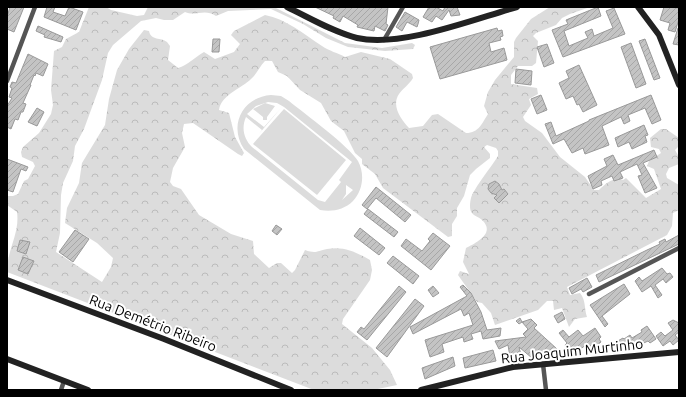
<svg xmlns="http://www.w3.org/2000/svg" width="686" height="397" font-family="Ubuntu,sans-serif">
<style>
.forest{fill:url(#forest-crowns)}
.park{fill:#dcdcdc;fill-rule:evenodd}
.building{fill:url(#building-hatch);stroke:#999}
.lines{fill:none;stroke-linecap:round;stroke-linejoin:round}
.street{stroke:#555;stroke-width:4.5}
.secondary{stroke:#222;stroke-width:6}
.labels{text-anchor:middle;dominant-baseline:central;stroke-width:4;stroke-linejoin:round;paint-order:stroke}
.street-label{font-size:14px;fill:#000;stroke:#fff}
</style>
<defs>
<pattern id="forest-crowns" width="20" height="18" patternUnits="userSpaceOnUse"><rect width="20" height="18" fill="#dcdcdc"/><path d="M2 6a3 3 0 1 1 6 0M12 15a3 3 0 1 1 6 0" fill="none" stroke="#bbb"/></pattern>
<pattern id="building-hatch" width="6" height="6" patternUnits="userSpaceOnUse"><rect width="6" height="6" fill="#c4c4c4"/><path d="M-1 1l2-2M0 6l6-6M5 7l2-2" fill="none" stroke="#a7a7a7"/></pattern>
</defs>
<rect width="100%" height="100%" fill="#fff"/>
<path class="forest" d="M89 7H106L111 10 137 16 144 15 148 7H274L345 43 382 48 412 43 415 45 413 49 385 51 348 47 326 38 303 24 271 9 228 11 216 16C204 8 196 17 185 12L173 20H164L156 18 141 21 113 45 108 53 102 80 84 129 75 146 73 161 63 183 61 195 60 233 56 252 102 282 111 267 113 258 97 243 65 223 67 208 79 183 82 163 105 125 109 99 117 70 129 49 144 30 149 31C151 41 161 37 167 42L170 46 168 60 178 68C188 65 195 57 204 52L215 59 234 52 240 44 231 35 234 31 265 15C286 19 304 34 322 46 329 51 338 53 345 57L361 52 390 59 412 74 413 78C409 85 403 88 399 94 391 106 401 119 409 128L423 126 432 115 438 114 466 133C479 133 482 123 488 114L484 106 488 92 495 80 514 57V42L516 38 531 19 550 7H590L570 14 562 18 556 25 536 33 533 36 538 41 536 63 532 66H518L511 75V84L537 88 538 94 529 99 531 105 523 117 525 121 542 133 560 157 585 177 594 190H599C605 184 610 180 619 178L623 180 626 178 646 198 661 189 654 169 647 166 649 161 661 153 659 149 651 147 650 138 661 129H666L679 138V146L675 150 679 157V164L669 168 666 174 667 178 679 185V210L673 213 672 226 667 235 567 287 570 295 580 293C586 300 584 308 587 317L575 319 569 327 562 308 554 310 553 301H547L538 310 495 325 491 313 482 303 477 302 458 275 460 271 469 274 463 262 466 248C476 243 496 233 482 220 479 217 474 216 472 213 469 210 470 202 471 198 474 188 492 166 498 156V151L496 148 487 145 484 147 490 154V158L476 169 470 175 464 196 457 208V216L452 224V236L448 237 383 188 375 174 362 164V159L355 153 344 131 331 121 321 103 300 90 287 76 278 72 272 61H265C260 66 256 75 251 79 242 88 221 95 219 110L229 113 235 137 244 153 242 156 238 154 193 123 184 124 182 133 185 147 173 168 170 182 173 186 181 189 199 215 231 234 253 241 254 254 269 268 277 263H281L292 273 295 270 305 250C316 254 317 251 327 249 344 246 356 252 370 260L372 270 370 280 343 319 342 324 372 348 390 370 397 385 373 390H314L7 272C7 249 20 234 17 212L7 205V196H13L18 194 24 181 28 179 35 166 33 162 22 157 21 152 23 147 39 133 51 114 53 105 51 90 54 51 62 47 66 39 79 32Z"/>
<g class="park">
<path d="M271 95 281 96 289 101C305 114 349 146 358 161 365 174 363 190 353 201 344 210 332 212 320 210L244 149C228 125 243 97 271 95ZM268 102 277 103 284 107 352 162 339 180 341 182 325 202 318 200 252 147C244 139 241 128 246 117L262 130 258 135 281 108 264 127 247 114 256 106ZM346 185 353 190 342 200 346 194Z"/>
<path d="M265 103 275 106 267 117V120H263V117L253 109Z"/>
<path d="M284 109 346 160 317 195 253 144Z"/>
</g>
<g class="building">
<path d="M10 7H24L14 32 7 29V17Z"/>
<path d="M47 7H55L53 12 65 16 69 7 83 12 76 30 44 17Z"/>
<path d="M315 7H388L386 24 388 25 385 31 375 26 374 31 357 27 358 25 343 16 340 22 333 18 334 16Z"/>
<path d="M429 7H436L443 11 445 7H457L460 15 451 16 449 10 442 20 436 16 432 22 423 17Z"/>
<path d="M598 7 601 16 564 31 569 46 588 38 585 32 592 29 594 36 613 28 606 11 614 8 625 34 563 57 552 30 568 24 566 20Z"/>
<path d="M664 7 679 8V19L675 32 668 30 670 23 660 20Z"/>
<path d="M405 12 419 20 418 24 417 27 407 22 402 31 396 27Z"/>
<path d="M38 26 63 37 61 42 44 37 45 35 36 31Z"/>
<path d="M497 28 498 31 502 30 503 36 500 37 501 40 489 43 491 52 504 48 507 60 440 79 430 47Z"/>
<path d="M678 28H679V45L673 44Z"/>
<path d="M213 39H220L219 52H212Z"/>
<path d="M645 39 660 78 654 80 639 41Z"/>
<path d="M631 43 646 84 636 88 621 47Z"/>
<path d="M547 44 554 63 544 67 537 47Z"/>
<path d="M28 54 48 64 43 76 36 73 35 76 34 75 30 85H31L23 103 26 104 23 112H21L18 120 15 119 11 129 7 127V106L12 98 9 97 12 88 10 87 12 82 16 83Z"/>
<path d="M579 65 597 105 583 112 579 104 577 105 573 96 566 99 559 83 569 78 566 71Z"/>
<path d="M516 69 532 71 531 85 515 83Z"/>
<path d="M541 95 547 110 537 114 531 99Z"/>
<path d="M651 95 661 120 652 124 645 108 628 115 630 121 624 124 621 117 602 126 609 145 585 154 583 148 572 153 564 139 553 144 545 124 551 122 556 136 589 121V120Z"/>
<path d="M37 108 44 112 37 126 28 122Z"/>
<path d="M644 125 648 135 645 136 647 142 632 149 629 142 618 147 615 138Z"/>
<path d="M654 150 657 157 643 163 657 188 645 193 638 176 642 175 637 164 620 172 623 178 614 181 612 176 601 181 602 185 593 189 588 176 607 166 604 159 613 155 618 165Z"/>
<path d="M7 159 28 167 26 171 21 169 13 192 7 190Z"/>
<path d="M495 181 499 184 502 190 504 189 508 194 499 203 494 198 497 195 491 193 488 189 489 184Z"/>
<path d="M376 187 411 215 405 222 376 198 367 209 362 205Z"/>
<path d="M368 209 398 232 394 237 364 214Z"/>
<path d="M276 225 282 229 277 235 272 231Z"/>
<path d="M360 228 385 248 379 255 354 236Z"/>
<path d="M75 230 89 239 73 262 59 252Z"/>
<path d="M433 233 450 246 431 270 401 246 406 239 422 251 430 241 428 239Z"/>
<path d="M679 235V244L599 282 596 275 647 250 660 244 659 242 665 239 666 242Z"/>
<path d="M20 240 30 242 26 254 17 251Z"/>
<path d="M393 256 419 276 413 284 387 263Z"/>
<path d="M23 257 34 261 28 274 18 270Z"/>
<path d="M662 268 667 274 670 273 673 277 666 283 663 279 655 285 662 295 658 298 651 286 642 292 635 281 639 277 642 281Z"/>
<path d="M587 278 592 287 583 292 581 289 572 294 569 288Z"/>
<path d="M624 284 630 294 602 316 608 324 605 327 590 305Z"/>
<path d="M463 285 471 293 481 312 487 330 501 328 500 336 483 339 481 331 471 334 473 339 464 342 463 337 442 344 444 352 430 357 425 340 473 325 469 313 464 316 461 309 413 334 410 327 467 296 460 287Z"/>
<path d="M399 286 406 292 367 340 357 332 361 327 364 329Z"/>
<path d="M433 286 439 293 433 297 428 290Z"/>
<path d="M415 299 424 306 387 357 376 348Z"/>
<path d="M562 312 565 319 558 323 554 316Z"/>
<path d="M520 318 522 322 531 319 537 325 534 328 557 349 552 354 549 351 543 357 538 352 532 358 519 347 521 355 510 357 508 345 499 349 495 341 526 337 523 334 528 329 522 322 519 324 516 321Z"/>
<path d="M673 320 679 323V332L675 335 679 340 673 345 670 341 663 346 656 336 661 332 665 336 673 330 668 323Z"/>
<path d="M647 326 656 339 650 343 648 341 631 349 629 345 622 350 616 342 623 338 624 339 630 335 632 338 642 332 641 330Z"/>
<path d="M595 328 601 337 599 339 601 342 590 351 586 345 579 350 577 347 571 352 565 345 567 343 559 333 563 330 569 337 578 330 583 336Z"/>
<path d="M493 350 496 361 465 368 463 358Z"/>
<path d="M453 357 455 366 425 379 422 368Z"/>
</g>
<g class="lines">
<g class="street">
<path d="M384 40 403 7"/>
<path d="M7 81 35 7"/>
<path d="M589 294 679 248"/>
<path d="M543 364 546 390"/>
<path d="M61 390 64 381"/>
</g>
<g class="secondary">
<path d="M287 7C310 18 333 32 357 38 401 48 474 19 517 7"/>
<path d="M638 7 659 35 679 85"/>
<path d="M7 280 164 339 291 390"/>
<path d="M7 359 88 390"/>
<path d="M421 390 513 367 679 352"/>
</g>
</g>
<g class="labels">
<g class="street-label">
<text transform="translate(153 323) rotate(21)">Rua Demétrio Ribeiro</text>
<text transform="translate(572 351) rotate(-6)">Rua Joaquim Murtinho</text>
</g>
</g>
<rect width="686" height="397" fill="none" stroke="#000000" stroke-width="16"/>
</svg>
